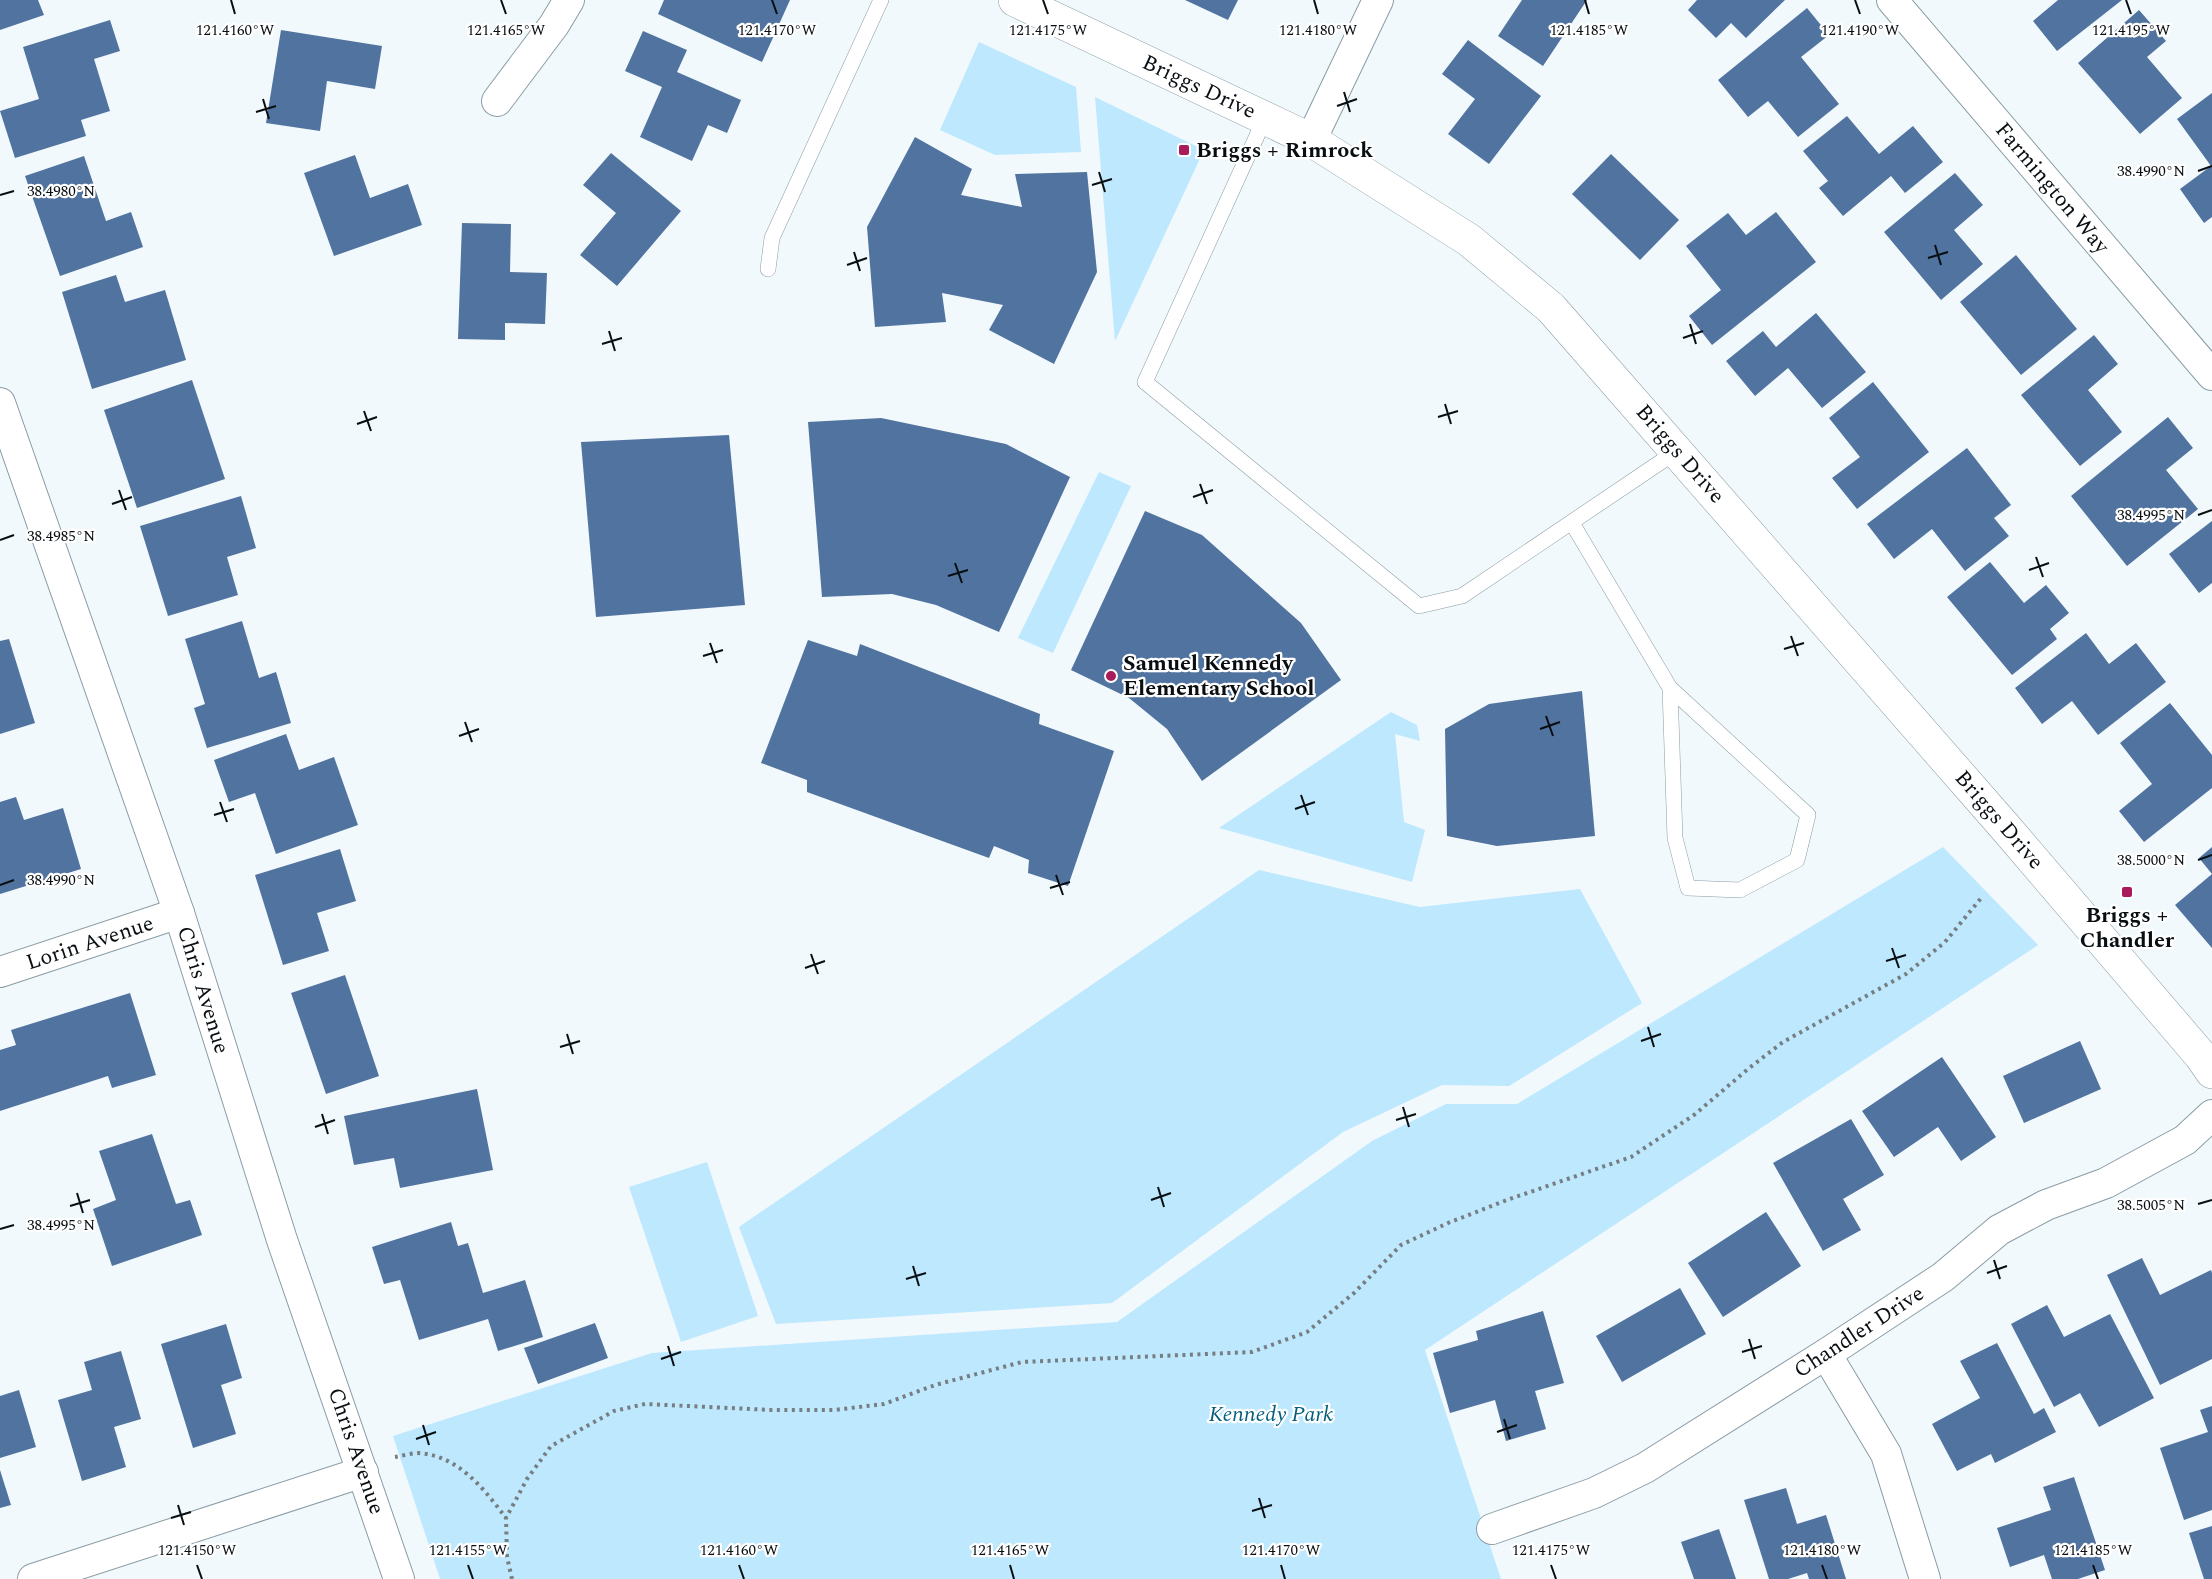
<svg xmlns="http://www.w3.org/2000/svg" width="2212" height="1579" font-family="Spectral,serif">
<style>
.green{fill:#bde8fe}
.building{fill:#51739f}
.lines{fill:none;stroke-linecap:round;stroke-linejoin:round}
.service-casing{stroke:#8a9ca5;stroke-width:16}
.minor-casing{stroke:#8a9ca5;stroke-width:32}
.tertiary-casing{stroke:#8a9ca5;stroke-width:34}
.path{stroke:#777e81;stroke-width:4;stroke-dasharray:3 4.5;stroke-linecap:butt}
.service{stroke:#fff;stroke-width:15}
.minor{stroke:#fff;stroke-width:30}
.tertiary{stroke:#fff;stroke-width:33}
.ticks{fill:none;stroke:#080e11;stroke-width:2}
.poi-dot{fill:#a91b5a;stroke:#fff;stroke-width:2}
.labels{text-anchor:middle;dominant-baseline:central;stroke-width:4.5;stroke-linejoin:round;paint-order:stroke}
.street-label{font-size:22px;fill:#080e11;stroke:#fff}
.poi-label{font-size:22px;font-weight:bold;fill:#080e11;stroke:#fff;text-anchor:start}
.park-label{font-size:22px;font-style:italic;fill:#055e7c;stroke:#fff}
.ticks-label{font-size:15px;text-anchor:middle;fill:#080e11;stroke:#fff;stroke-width:4.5;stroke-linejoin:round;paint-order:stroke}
</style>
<rect width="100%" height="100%" fill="#f1f9fc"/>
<g class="green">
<path d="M979 42 1076 87 1081 152 995 155 940 130Z"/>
<path d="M1095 97 1204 150 1115 341Z"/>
<path d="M1099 472 1131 486 1053 653 1018 638Z"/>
<path d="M1391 712 1417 725 1420 741 1395 734 1404 822 1425 830 1412 882 1219 828Z"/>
<path d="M1943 847 2038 945 1425 1350 1501 1579H440L393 1436 652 1353 1117 1322 1372 1141 1446 1104H1517Z"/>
<path d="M1259 870 1420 907 1580 889 1642 1003 1509 1086 1442 1085 1343 1132 1112 1303 776 1324 739 1227Z"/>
<path d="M707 1162 758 1316 681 1342 629 1187Z"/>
</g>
<g class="building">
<path d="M0 0H38L44 15 0 30Z"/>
<path d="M664 0H790L762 62 658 14Z"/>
<path d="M1185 0H1238L1228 20Z"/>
<path d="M1522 0H1587L1543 66 1498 36Z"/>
<path d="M1697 0H1785L1746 38 1731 23 1716 38 1688 10Z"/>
<path d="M2058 0H2122L2057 51 2033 21Z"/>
<path d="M1807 8 1829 35 1801 57 1839 104 1798 137 1768 101 1748 117 1718 80Z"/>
<path d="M2139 10 2166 41 2147 57 2182 98 2140 134 2078 63Z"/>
<path d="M110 20 120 51 94 59 110 111 81 120 86 136 15 158 0 111 39 99 23 47Z"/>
<path d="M281 30 382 46 375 89 327 81 320 131 266 123Z"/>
<path d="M643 31 687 50 677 72 741 100 727 133 708 125 692 161 640 137 662 87 625 71Z"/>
<path d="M1468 40 1541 96 1489 164 1448 134 1475 99 1442 74Z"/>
<path d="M2212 93V217L2204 223 2180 189 2211 166 2177 119Z"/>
<path d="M1847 116 1879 154 1913 126 1943 162 1905 193 1891 176 1843 216 1819 188 1828 181 1803 151Z"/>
<path d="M915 137 972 169 961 195 1022 207 1015 174 1087 172 1097 272 1054 364 989 330 1003 305 942 293 946 322 875 327 867 227Z"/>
<path d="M611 153 681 211 617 286 580 255 616 213 583 185Z"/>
<path d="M1611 154 1679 220 1640 260 1572 194Z"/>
<path d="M355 155 370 198 408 184 422 225 334 256 304 173Z"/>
<path d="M84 156 106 221 131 212 143 247 60 276 25 176Z"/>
<path d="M1955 173 1983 205 1954 230 1983 264 1941 300 1884 232Z"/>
<path d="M1776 212 1816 262 1712 345 1689 316 1721 290 1686 246 1728 213 1746 235Z"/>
<path d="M462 223 511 224 510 272 547 273 545 324 505 323V340L458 339Z"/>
<path d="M2016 255 2077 329 2021 375 1960 302Z"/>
<path d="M116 275 125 302 165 290 186 360 92 389 62 292Z"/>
<path d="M1816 313 1866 372 1822 408 1788 368 1755 396 1726 361 1763 331 1776 347Z"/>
<path d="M2094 335 2118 364 2088 390 2122 432 2080 466 2021 395Z"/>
<path d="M192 380 225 479 137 508 104 410Z"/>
<path d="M1873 382 1929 452 1857 509 1832 478 1860 457 1829 418Z"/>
<path d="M2168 417 2193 448 2166 470 2198 509 2127 566 2071 496Z"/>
<path d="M881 418 1006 444 1070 477 999 632 936 605 892 594 822 597 808 422Z"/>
<path d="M729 435 745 605 596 617 581 442Z"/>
<path d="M1967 448 2011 505 1994 518 2009 536 1965 571 1932 529 1894 559 1867 524Z"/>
<path d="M241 496 256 548 227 557 238 595 168 616 140 526Z"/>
<path d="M1145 511 1202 535 1301 623 1341 680 1202 781 1167 729 1129 698 1071 670Z"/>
<path d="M2212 521V583L2199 593 2169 554Z"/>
<path d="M1990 562 2024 603 2046 585 2069 613 2050 629 2057 639 2012 675 1947 597Z"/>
<path d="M242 621 259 678 276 672 291 723 207 748 194 708 205 704 185 639Z"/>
<path d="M2086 633 2109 664 2136 643 2166 682 2098 735 2072 701 2042 724 2015 688Z"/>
<path d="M9 639 35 723 0 734V641Z"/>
<path d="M808 640 857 656 860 644 1040 714 1039 724 1114 751 1068 886 1028 873 1029 860 994 846 989 858 807 792V780L761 763Z"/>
<path d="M1582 691 1595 836 1497 846 1447 836 1445 729 1489 704Z"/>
<path d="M2170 703 2212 755V788L2144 842 2119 811 2152 784 2120 743Z"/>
<path d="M286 734 299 770 334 757 358 825 276 854 255 793 229 802 214 760Z"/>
<path d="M16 797 24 820 63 808 81 869 0 894V802Z"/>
<path d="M2212 847V948L2175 905 2212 874 2199 858Z"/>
<path d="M340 849 356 901 317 913 329 951 283 965 255 875Z"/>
<path d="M345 975 379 1076 326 1094 291 993Z"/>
<path d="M130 993 156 1075 112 1088 108 1076 0 1111V1050L16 1045 11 1030Z"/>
<path d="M2080 1041 2101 1089 2024 1123 2003 1076Z"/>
<path d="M1942 1057 1996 1137 1961 1161 1938 1127 1894 1157 1862 1111Z"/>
<path d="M477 1089 493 1170 400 1188 394 1158 354 1165 344 1116Z"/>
<path d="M1851 1119 1884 1175 1843 1199 1861 1230 1823 1251 1773 1163Z"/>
<path d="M152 1134 176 1204 190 1200 202 1235 112 1266 93 1209 116 1200 99 1151Z"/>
<path d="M1766 1212 1801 1266 1723 1317 1688 1263Z"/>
<path d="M451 1222 458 1246 468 1243 483 1293 525 1280 543 1337 498 1351 488 1319 419 1340 400 1280 384 1284 372 1247Z"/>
<path d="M2142 1258 2160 1295 2211 1270 2212 1273V1359L2160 1385 2107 1275Z"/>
<path d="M1680 1288 1706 1334 1622 1382 1596 1336Z"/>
<path d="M2047 1305 2064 1337 2110 1314 2154 1398 2099 1427 2080 1393 2054 1407 2011 1324Z"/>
<path d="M1543 1311 1564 1383 1535 1391 1546 1429 1506 1441 1495 1400 1450 1413 1433 1353 1478 1340 1476 1331Z"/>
<path d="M595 1323 608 1358 538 1384 524 1348Z"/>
<path d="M226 1324 242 1378 221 1385 236 1434 193 1448 161 1344Z"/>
<path d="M1997 1343 2034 1414 2044 1408 2056 1432 1995 1463 1991 1454 1957 1471 1932 1424 1980 1398 1960 1361Z"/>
<path d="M121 1351 141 1419 114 1427 126 1467 82 1481 58 1400 92 1390 84 1362Z"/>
<path d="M19 1390 36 1447 0 1458V1396Z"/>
<path d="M2212 1406V1510L2184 1520 2160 1448 2208 1432 2200 1410Z"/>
<path d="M0 1470 11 1505 0 1508Z"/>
<path d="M2074 1477 2105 1570 2078 1579H2052L2044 1555 2010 1567 1997 1528 2051 1510 2043 1487Z"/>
<path d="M1786 1488 1797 1524 1826 1515 1846 1579H1809L1807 1573 1788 1579H1769L1744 1500Z"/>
<path d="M2212 1526V1579H2204L2189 1533Z"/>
<path d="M1719 1529 1736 1579H1694L1681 1542Z"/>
</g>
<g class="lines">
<g class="service-casing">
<g id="service">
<path d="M1265 118 1145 382 1419 606 1462 596 1677 451"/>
<path d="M768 269 772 238 881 0"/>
<path d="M1572 523 1670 688 1675 838 1688 888 1740 890 1797 860 1808 815 1670 688"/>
</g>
</g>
<g class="minor-casing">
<g id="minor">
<path d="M1892 0 2212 375"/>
<path d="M497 101 554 25 569 0"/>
<path d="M1311 140 1378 0"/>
<path d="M0 403 179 913 282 1240 399 1579"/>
<path d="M0 972 179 913"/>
<path d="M1826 1354 1886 1454 1925 1579"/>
<path d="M1492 1529 1594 1493 1645 1468 1826 1354 1943 1277 1999 1230 2046 1205 2106 1183 2185 1140 2212 1115"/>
<path d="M33 1579 363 1472"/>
</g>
</g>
<g class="tertiary-casing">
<path id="tertiary" d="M1015 0 1311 140 1469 240 1551 308 2005 827 2201 1056 2212 1072"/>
</g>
<g class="path">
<path d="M395 1457C402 1456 411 1453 418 1453 458 1455 484 1489 506 1518"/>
<path d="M512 1579 507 1557 506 1518 527 1479 551 1446 614 1411 645 1404 772 1410H834L884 1404 935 1385 1022 1362 1252 1352 1307 1332 1354 1293 1401 1245 1448 1223 1507 1200 1631 1157 1694 1115 1748 1069 1783 1042 1906 974 1945 942 1982 897"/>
</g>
<use href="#service" class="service"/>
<use href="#minor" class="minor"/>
<use href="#tertiary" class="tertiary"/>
</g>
<path class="ticks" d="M231 0 235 14M501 0 506 14M772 0 777 14M1043 0 1048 14M1314 0 1318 14M1585 0 1589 14M1855 0 1860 14M2126 0 2131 14M1344 92 1350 112M263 99 269 119M1337 106 1357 99M256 112 276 106M2198 171 2212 166M1099 172 1105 192M1092 185 1112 179M0 195 14 191M1935 245 1941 265M854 252 860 271M1928 258 1948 252M847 265 867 258M1690 324 1696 344M609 331 615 351M1683 338 1703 331M602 344 622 338M1445 404 1451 424M364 411 371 431M1438 417 1458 411M357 424 377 417M1200 484 1207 504M119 490 126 510M1193 497 1213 490M112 504 132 497M2198 515 2212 510M0 540 14 535M2036 557 2043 577M955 563 962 583M2029 570 2049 563M948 576 968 570M1791 636 1798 656M710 643 717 663M1784 649 1804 643M703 656 723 650M1546 716 1553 736M465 722 472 742M1540 729 1560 722M459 736 479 729M1301 795 1308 815M220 802 227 822M1295 809 1315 802M214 815 234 809M2198 860 2212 855M1056 875 1063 895M0 885 14 880M1050 888 1070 882M1892 948 1899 968M811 954 818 974M1886 961 1906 955M805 968 825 961M1648 1027 1654 1047M567 1034 573 1054M1641 1041 1661 1034M560 1047 580 1041M1403 1107 1409 1127M322 1114 328 1134M1396 1120 1416 1114M315 1127 335 1120M1158 1187 1164 1207M77 1193 83 1213M1151 1200 1171 1193M2198 1204 2212 1200M70 1206 90 1200M0 1229 14 1225M1994 1260 2000 1279M913 1266 919 1286M1987 1273 2007 1266M906 1279 926 1273M1749 1339 1755 1359M668 1346 674 1366M1742 1352 1762 1346M661 1359 681 1352M1504 1419 1510 1439M423 1425 429 1445M1497 1432 1517 1425M416 1439 436 1432M1259 1498 1265 1518M178 1505 184 1525M1252 1511 1272 1505M171 1518 191 1512M197 1565 202 1579M468 1565 473 1579M739 1565 744 1579M1010 1565 1014 1579M1281 1565 1285 1579M1551 1565 1556 1579M1822 1565 1827 1579M2093 1565 2098 1579"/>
<g class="poi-dot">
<rect x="1178" y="144" width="12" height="12" rx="3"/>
<circle cx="1111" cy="676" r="6"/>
<rect x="2121" y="886" width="12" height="12" rx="3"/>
</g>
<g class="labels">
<g class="street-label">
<text transform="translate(1199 87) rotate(25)">Briggs Drive</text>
<text transform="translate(2052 188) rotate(50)">Farmington Way</text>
<text transform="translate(1680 454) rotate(49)">Briggs Drive</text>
<text transform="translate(1999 820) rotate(49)">Briggs Drive</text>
<text transform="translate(90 943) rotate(-18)">Lorin Avenue</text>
<text transform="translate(203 990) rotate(73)">Chris Avenue</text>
<text transform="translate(1859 1332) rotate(-33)">Chandler Drive</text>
<text transform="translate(356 1451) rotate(71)">Chris Avenue</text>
</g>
<g class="poi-label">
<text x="1196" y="150">Briggs + Rimrock</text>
<text x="1123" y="663">Samuel Kennedy<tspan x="1123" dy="25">Elementary School</tspan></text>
<text x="2127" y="915" text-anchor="middle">Briggs +<tspan x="2127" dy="25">Chandler</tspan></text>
</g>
<g class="park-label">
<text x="1271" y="1414">Kennedy Park</text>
</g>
</g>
<g class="ticks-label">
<text x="235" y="35">121.4160°W</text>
<text x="506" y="35">121.4165°W</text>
<text x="777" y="35">121.4170°W</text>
<text x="1048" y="35">121.4175°W</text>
<text x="1318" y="35">121.4180°W</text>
<text x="1589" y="35">121.4185°W</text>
<text x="1860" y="35">121.4190°W</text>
<text x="2131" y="35">121.4195°W</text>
<text x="2151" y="176">38.4990°N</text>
<text x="61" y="196">38.4980°N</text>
<text x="2151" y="520">38.4995°N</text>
<text x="61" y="541">38.4985°N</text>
<text x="2151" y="865">38.5000°N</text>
<text x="61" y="885">38.4990°N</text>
<text x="2151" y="1210">38.5005°N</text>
<text x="61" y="1230">38.4995°N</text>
<text x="197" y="1555">121.4150°W</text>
<text x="468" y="1555">121.4155°W</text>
<text x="739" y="1555">121.4160°W</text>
<text x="1010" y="1555">121.4165°W</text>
<text x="1281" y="1555">121.4170°W</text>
<text x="1551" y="1555">121.4175°W</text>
<text x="1822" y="1555">121.4180°W</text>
<text x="2093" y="1555">121.4185°W</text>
</g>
</svg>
